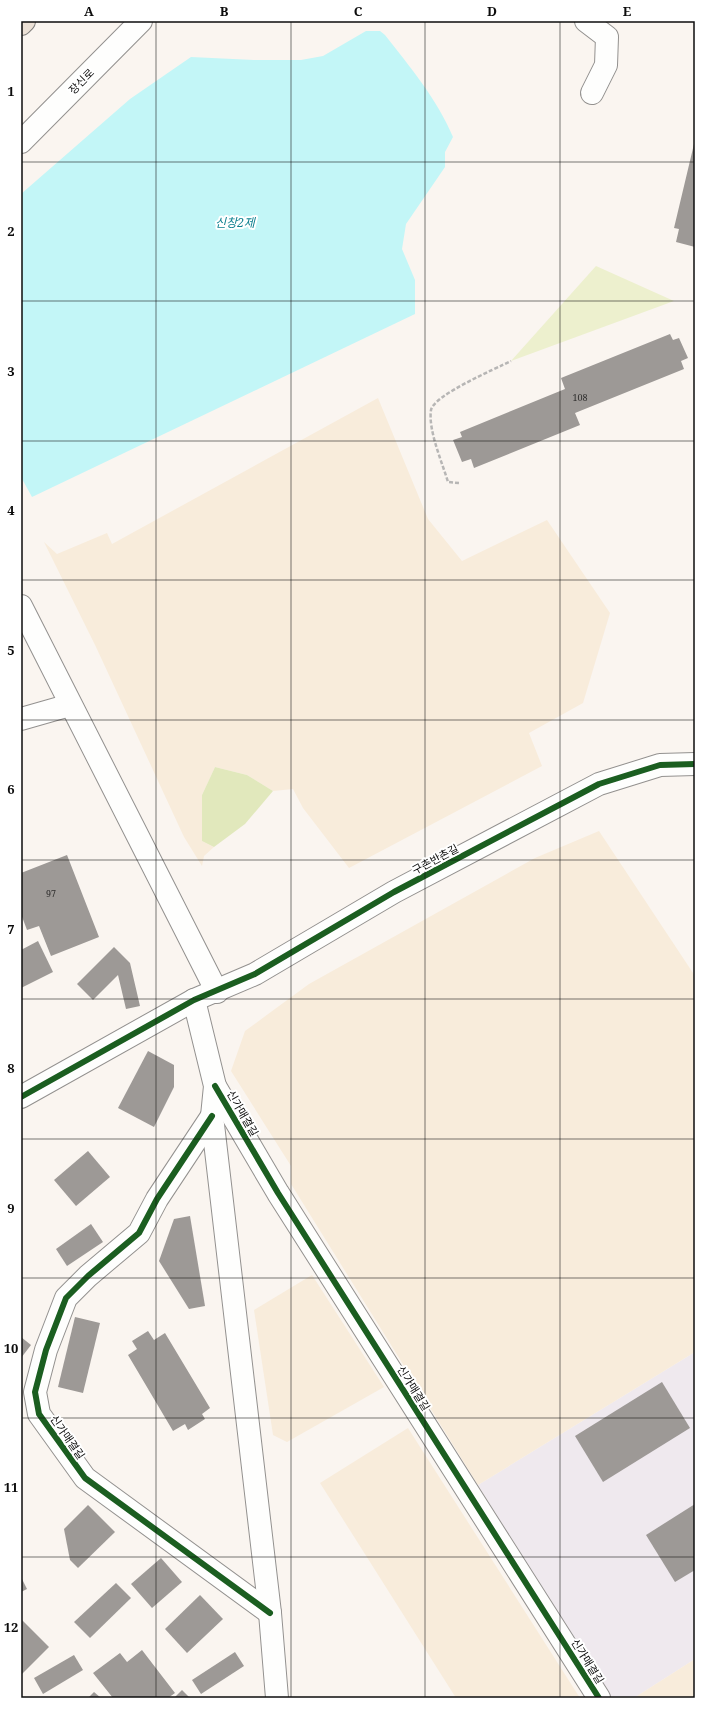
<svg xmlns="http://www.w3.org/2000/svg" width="716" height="1719" font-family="'Noto Serif','Noto Sans KR',serif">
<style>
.industrial{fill:#efe9ee}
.farmland{fill:#f8ecdb}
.green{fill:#edf0ce}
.forest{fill:#e1e8bc}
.water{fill:#c3f6f7}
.building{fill:#9d9996}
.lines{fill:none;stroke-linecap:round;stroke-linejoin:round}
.minor-casing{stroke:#93918f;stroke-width:24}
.major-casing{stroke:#807e7c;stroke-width:24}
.path{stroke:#b7b6b5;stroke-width:2.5;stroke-dasharray:4 2;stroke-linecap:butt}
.minor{stroke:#fefefd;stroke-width:22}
.major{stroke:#ece1d6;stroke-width:22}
.cycleway-casing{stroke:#fff;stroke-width:8}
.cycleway{stroke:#1b5e20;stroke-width:6}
.grid{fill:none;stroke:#0c0c0c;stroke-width:1;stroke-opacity:0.55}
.labels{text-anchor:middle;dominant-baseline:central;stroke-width:4;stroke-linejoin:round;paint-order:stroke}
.number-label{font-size:9px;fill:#302f2e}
.street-label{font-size:11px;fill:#0c0c0c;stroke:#fff}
.water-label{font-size:12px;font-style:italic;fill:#0e8190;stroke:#fff}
.neatline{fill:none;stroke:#0c0c0c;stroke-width:1.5}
.grid-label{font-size:13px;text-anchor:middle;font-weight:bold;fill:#0c0c0c}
</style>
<rect width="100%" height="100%" fill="#faf5f0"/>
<path class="industrial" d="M695 1352V1659L634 1698H612L478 1485Z"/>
<g class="farmland">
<path d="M378 398 428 519 462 561 547 520 610 613 583 703 529 733 542 766 349 868 303 808 293 789 273 791 247 775 215 767 202 795V841L214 847 204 856 202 866 184 837 96 647 44 542 57 554 107 533 112 544Z"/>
<path d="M599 831 695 976V1352L478 1485 291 1184V1166L231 1071 245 1031 309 984 535 858Z"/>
<path d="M312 1275 384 1387 287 1442 273 1435 254 1310Z"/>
<path d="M408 1428 580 1698H456L320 1483Z"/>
<path d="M695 1659V1698H634Z"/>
</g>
<path class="green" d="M596 266 674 301 511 361Z"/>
<path class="forest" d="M215 767 247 775 273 791 245 824 214 847 202 841V795Z"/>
<path class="water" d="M366 31H380L385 35C410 67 437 99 453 137L445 152V167L406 224 402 249 415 280V314L32 497 21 477V194L130 99 191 57 254 60H301L323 56Z"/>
<g class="building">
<path d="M694 144H695V247L676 242 679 229 674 228Z"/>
<path d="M670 334 673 340 679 338 688 358 681 361 684 369 575 413 580 425 474 468 471 459 462 462 453 440 462 437 460 432 565 389 561 378Z"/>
<path d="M67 855 99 937 51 956 39 926 27 930 21 914V873Z"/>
<path d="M38 941 53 972 21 988V950Z"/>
<path d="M114 947 130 963 140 1006 126 1009 118 975 93 1000 77 984Z"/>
<path d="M148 1051 174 1065V1087L154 1127 118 1108Z"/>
<path d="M88 1151 110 1177 76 1206 54 1180Z"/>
<path d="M190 1216 205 1306 189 1309 159 1261 174 1219Z"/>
<path d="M91 1224 103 1242 67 1266 56 1249Z"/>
<path d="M75 1317 100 1323 83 1393 58 1387Z"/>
<path d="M148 1331 154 1340 165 1333 210 1408 202 1414 205 1419 188 1430 185 1424 173 1431 128 1355 137 1349 132 1341Z"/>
<path d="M21 1337 31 1345 21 1358Z"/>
<path d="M662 1382 690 1428 603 1482 575 1436Z"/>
<path d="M695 1504V1570L675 1582 646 1535Z"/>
<path d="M88 1505 115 1532 78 1568 70 1560 64 1529Z"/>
<path d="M161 1558 182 1582 152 1608 131 1584Z"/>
<path d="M21 1577 27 1589 21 1592Z"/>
<path d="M116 1583 131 1598 90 1638 74 1622Z"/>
<path d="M200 1595 223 1619 187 1653 165 1629Z"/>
<path d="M21 1619 49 1647 21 1675Z"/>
<path d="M142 1650 175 1693 168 1698H113L93 1673 120 1653 127 1662Z"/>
<path d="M235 1652 244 1666 201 1694 192 1680Z"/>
<path d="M74 1655 83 1670 43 1694 34 1678Z"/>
<path d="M182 1690 190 1698H174Z"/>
<path d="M94 1692 101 1698H88Z"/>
</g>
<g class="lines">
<g class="minor-casing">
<g id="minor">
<path d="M586 21 607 37 606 65 592 93"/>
<path d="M21 142 141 21"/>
<path d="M21 606 217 992"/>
<path d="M21 719 70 705"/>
<path d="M194 1000 215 1086 212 1116 270 1613 277 1698"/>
<path d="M215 1086 278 1193 599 1698"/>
<path d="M21 1097 194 1000 255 974 394 892 599 784 660 765 695 764"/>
<path d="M212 1116 157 1199 139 1233 88 1276 66 1298 46 1350 35 1392 39 1414 85 1478 270 1613"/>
</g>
</g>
<g class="major-casing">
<path id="major" d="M21 24 24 21"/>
</g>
<path class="path" d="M459 483 448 482C442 462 428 430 431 410 434 395 495 369 511 361"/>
<use href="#minor" class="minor"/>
<use href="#major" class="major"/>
<g class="cycleway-casing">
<g id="cycleway">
<path d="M215 1086 278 1193 599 1698"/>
<path d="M21 1097 194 1000 255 974 394 892 599 784 660 765 695 764"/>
<path d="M212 1116 157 1199 139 1233 88 1276 66 1298 46 1350 35 1392 39 1414 85 1478 270 1613"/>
</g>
</g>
<use href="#cycleway" class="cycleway"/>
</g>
<path class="grid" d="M156 21V1698M291 21V1698M425 21V1698M560 21V1698M21 162H695M21 301H695M21 441H695M21 580H695M21 720H695M21 860H695M21 999H695M21 1139H695M21 1278H695M21 1418H695M21 1557H695"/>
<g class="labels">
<g class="number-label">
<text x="580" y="397">108</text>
<text x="51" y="893">97</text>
</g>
<g class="street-label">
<text transform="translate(81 81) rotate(-45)">장신로</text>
<text transform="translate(435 859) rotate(-28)">구촌반촌길</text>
<text transform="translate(243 1113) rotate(60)">신가매결길</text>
<text transform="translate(414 1388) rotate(58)">신가매결길</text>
<text transform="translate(68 1437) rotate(55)">신가매결길</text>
<text transform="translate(588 1661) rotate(58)">신가매결길</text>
</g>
<g class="water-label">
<text x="235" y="222">신창2제</text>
</g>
</g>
<rect width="716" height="1719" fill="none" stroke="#ffffff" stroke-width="44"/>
<rect x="22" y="22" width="672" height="1675" class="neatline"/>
<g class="grid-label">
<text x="89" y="16">A</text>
<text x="224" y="16">B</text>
<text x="358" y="16">C</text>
<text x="492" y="16">D</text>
<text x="627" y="16">E</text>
<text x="11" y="96">1</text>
<text x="11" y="236">2</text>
<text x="11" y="376">3</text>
<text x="11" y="515">4</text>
<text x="11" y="655">5</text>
<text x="11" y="794">6</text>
<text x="11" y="934">7</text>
<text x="11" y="1073">8</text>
<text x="11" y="1213">9</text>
<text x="11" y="1353">10</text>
<text x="11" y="1492">11</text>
<text x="11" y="1632">12</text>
</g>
</svg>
